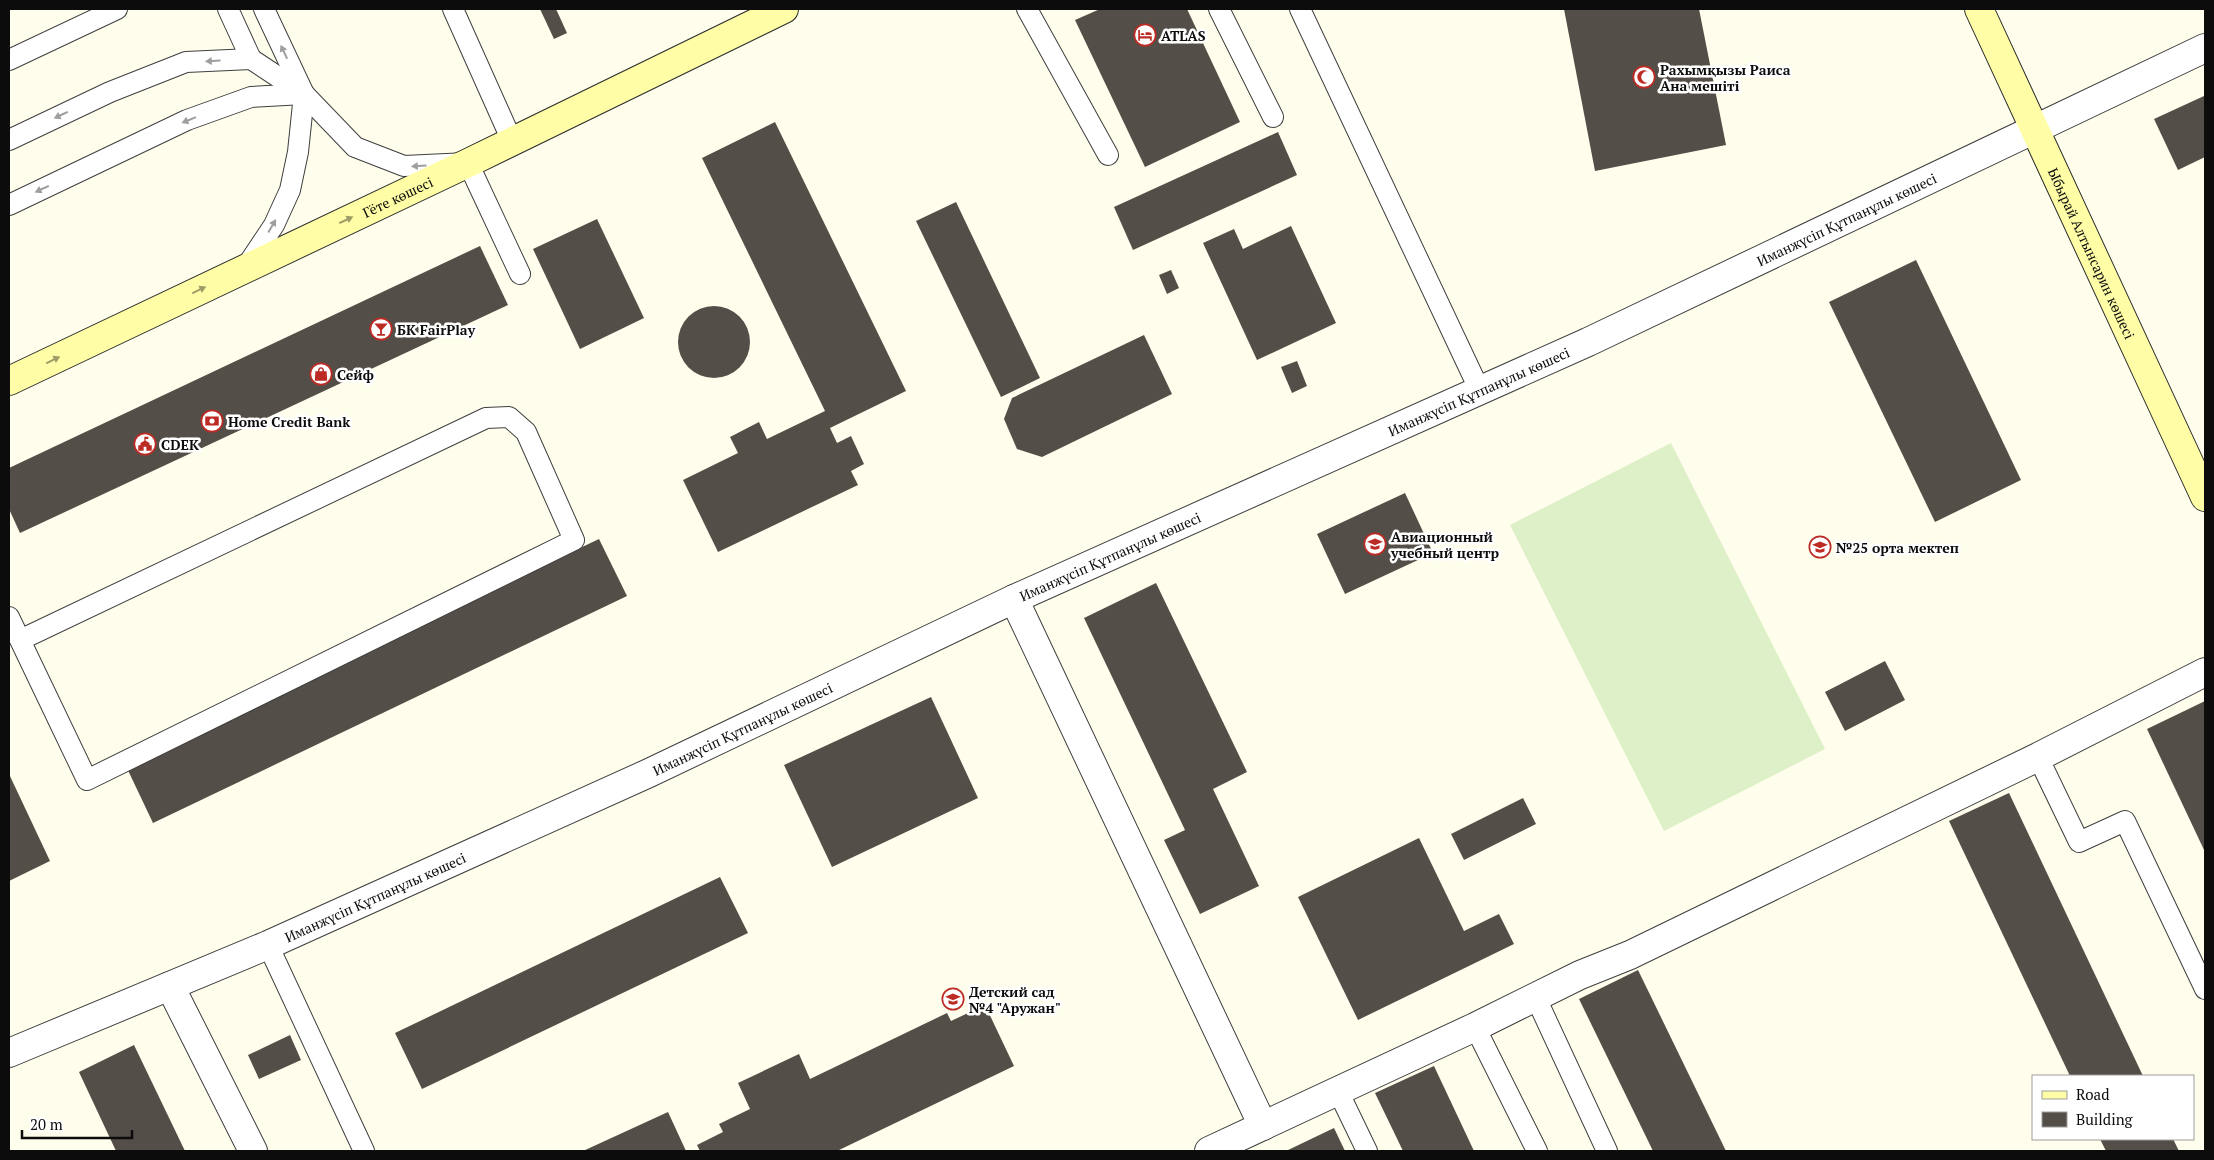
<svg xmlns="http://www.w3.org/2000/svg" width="2214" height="1160" font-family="'PT Serif',serif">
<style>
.pitch{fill:#def0c7}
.building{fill:#544e48}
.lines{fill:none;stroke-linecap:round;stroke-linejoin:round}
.lane-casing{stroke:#3f3f3f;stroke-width:22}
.street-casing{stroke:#3f3f3f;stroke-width:30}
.secondary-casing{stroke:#2e2e2e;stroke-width:30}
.lane{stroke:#fff;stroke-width:20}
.street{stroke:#fff;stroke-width:28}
.secondary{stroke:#fffea6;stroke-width:28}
.oneway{fill:#9e9e9e}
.oneway2{fill:#9e9d68}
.labels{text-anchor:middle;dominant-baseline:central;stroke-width:5;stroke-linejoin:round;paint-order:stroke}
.poi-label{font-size:14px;font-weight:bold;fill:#0c0c0c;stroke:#fff;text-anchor:start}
.street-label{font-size:14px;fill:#0c0c0c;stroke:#fff}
</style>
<rect width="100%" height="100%" fill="#fffdeb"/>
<path class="pitch" d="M1671 443 1825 749 1664 831 1510 525Z"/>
<g class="building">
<path d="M540 9H556L567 33 554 39Z"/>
<path d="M1100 9H1187L1240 122 1145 167 1075 20Z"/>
<path d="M1564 9H1699L1726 145 1595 171Z"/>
<path d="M2204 96 2205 157 2178 170 2154 119Z"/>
<path d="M775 122 906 391 830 428 837 443 851 436 864 464 851 471 858 485 718 552 683 480 738 453 730 437 759 422 767 439 825 411 702 158Z"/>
<path d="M1278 132 1297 175 1133 250 1114 207Z"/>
<path d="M956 202 1040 378 1001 397 916 221Z"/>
<path d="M597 219 644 318 580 349 533 249Z"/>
<path d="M1291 226 1336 323 1257 360 1203 243 1234 229 1243 249Z"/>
<path d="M480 246 508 305 20 533 9 509V468Z"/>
<path d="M1916 260 2021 480 1935 522 1829 302Z"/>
<path d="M1171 270 1179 288 1167 294 1159 275Z"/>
<circle cx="714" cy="342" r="36"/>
<path d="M1144 335 1172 394 1042 457 1017 449 1004 419 1012 398Z"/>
<path d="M1297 361 1307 386 1292 393 1281 367Z"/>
<path d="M1405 493 1433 553 1345 594 1317 534Z"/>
<path d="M599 539 627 596 153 823 125 764Z"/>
<path d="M1156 583 1247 772 1213 789 1259 886 1200 914 1164 840 1185 830 1084 618Z"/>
<path d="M1885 661 1905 700 1845 731 1825 692Z"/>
<path d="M931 697 978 798 832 867 784 765Z"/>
<path d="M2205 701V852L2147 729Z"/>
<path d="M9 774 50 861 9 881Z"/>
<path d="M2009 793 2143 1076H2070L1949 821Z"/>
<path d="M1523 798 1536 824 1464 860 1451 834Z"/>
<path d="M1419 838 1464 931 1499 914 1514 944 1358 1020 1298 897Z"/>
<path d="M720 877 748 933 422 1089 395 1033Z"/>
<path d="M1638 970 1726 1151H1653L1579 999Z"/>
<path d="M985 1005 1014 1066 837 1151H700L697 1145 723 1132 719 1124 750 1109 738 1083 799 1054 810 1079 947 1013 951 1021Z"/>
<path d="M290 1035 301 1060 259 1079 248 1055Z"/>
<path d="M134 1045 185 1151H116L79 1072Z"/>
<path d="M1434 1066 1474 1151H1403L1375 1093Z"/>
<path d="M668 1112 686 1151H583Z"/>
<path d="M1334 1128 1345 1151H1286Z"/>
<path d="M2100 1139H2173L2179 1151H2106Z"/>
</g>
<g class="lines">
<g class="lane-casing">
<g id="lane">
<path d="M228 9 251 59"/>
<path d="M453 9 512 141"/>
<path d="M1027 9 1108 155"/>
<path d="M1219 9 1273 117"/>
<path d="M1300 9 1480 391"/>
<path d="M9 60 117 9"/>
<path d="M9 140 110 92 186 62 251 59 304 94 355 147 404 166 468 163 520 274"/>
<path d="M9 205 187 120 251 97 304 94"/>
<path d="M246 267 274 225 290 190 298 152 304 94 264 9"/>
<path d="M9 617 20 640 486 418 509 417 526 432 574 540 87 780 20 640"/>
<path d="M2038 757 2079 842 2125 821 2205 989"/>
<path d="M268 945 364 1151"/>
<path d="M1536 998 1607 1151"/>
<path d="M1475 1027 1537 1151"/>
<path d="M1338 1091 1367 1151"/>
</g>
</g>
<g class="street-casing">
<g id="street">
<path d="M1014 599 1263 1126"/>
<path d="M170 986 253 1151"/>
<path id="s1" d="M9 1053 268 945 649 773 1014 599 1588 342 2205 48"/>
<path d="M1209 1151 1475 1027 1580 975 1630 955 2038 757 2205 672"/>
</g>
</g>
<g class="secondary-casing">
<g id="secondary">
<path id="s2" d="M1979 9 2205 497"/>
<path id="s3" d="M9 381 468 163 784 9"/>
</g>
</g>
<use href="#lane" class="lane"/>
<use href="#street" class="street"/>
<use href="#secondary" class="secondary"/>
</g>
<defs><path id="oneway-solid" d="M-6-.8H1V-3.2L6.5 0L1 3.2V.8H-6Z" transform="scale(1.25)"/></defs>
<g class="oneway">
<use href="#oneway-solid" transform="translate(284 52) rotate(-115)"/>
<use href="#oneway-solid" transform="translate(213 61) rotate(177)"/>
<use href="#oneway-solid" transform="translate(61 115) rotate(155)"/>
<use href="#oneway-solid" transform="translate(189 120) rotate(158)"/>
<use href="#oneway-solid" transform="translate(419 166) rotate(177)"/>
<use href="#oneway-solid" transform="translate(42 189) rotate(155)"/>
<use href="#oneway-solid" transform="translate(272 226) rotate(-60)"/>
</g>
<g class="oneway2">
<use href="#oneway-solid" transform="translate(346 220) rotate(-25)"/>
<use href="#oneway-solid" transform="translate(199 290) rotate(-26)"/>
<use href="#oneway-solid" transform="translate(53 360) rotate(-26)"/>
</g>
<defs>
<g id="hotel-ring" transform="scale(1.125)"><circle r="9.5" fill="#fff" stroke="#bc2b24" stroke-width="1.5"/><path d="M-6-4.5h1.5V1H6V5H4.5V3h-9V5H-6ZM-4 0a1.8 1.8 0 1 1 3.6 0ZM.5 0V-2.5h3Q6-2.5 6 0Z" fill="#bc2b24"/></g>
<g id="mosque-ring" transform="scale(1.125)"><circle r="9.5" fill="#fff" stroke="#bc2b24" stroke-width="1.5"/><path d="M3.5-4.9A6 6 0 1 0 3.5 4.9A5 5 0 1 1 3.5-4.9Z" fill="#bc2b24"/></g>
<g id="bar-ring" transform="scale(1.125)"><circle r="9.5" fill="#fff" stroke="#bc2b24" stroke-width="1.5"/><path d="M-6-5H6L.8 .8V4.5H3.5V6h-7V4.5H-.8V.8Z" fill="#bc2b24"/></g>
<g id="shop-ring" transform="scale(1.125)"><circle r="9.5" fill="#fff" stroke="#bc2b24" stroke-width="1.5"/><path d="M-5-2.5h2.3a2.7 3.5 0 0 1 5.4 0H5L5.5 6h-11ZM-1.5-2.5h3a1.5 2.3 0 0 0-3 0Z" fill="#bc2b24"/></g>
<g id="bank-ring" transform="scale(1.125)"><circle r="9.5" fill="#fff" stroke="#bc2b24" stroke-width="1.5"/><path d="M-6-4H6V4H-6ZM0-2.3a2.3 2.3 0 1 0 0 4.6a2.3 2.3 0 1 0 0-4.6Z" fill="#bc2b24"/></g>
<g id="civic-ring" transform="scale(1.125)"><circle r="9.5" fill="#fff" stroke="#bc2b24" stroke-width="1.5"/><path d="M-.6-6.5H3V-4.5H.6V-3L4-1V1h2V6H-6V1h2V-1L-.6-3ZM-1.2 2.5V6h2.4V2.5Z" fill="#bc2b24"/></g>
<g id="university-ring" transform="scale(1.125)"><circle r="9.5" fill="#fff" stroke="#bc2b24" stroke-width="1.5"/><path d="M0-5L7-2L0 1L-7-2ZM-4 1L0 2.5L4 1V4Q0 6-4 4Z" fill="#bc2b24"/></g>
<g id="school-ring" transform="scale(1.125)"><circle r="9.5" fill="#fff" stroke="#bc2b24" stroke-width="1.5"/><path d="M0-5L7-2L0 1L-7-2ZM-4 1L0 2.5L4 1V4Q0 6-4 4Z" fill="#bc2b24"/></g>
</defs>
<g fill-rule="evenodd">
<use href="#hotel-ring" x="1145" y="35"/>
<use href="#mosque-ring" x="1644" y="77"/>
<use href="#bar-ring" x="381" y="329"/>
<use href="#shop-ring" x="321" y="374"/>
<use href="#bank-ring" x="212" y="421"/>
<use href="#civic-ring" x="145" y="444"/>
<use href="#university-ring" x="1375" y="544"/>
<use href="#school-ring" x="1820" y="547"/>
<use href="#school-ring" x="953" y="999"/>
</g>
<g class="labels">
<g class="poi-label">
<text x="1161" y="35">ATLAS</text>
<text x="1660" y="69">Рахымқызы Раиса<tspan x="1660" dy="16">Ана мешіті</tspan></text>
<text x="397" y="329">БК FairPlay</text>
<text x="337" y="374">Сейф</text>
<text x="228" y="421">Home Credit Bank</text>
<text x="161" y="444">CDEK</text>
<text x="1391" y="536">Авиационный<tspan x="1391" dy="16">учебный центр</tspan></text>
<text x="1836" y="547">№25 орта мектеп</text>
<text x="969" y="991">Детский сад<tspan x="969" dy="16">№4 "Аружан"</tspan></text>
</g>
<g class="street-label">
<text stroke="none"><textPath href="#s3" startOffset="430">Гёте көшесі</textPath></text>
<text stroke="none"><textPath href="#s1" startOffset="2018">Иманжүсіп Құтпанұлы көшесі</textPath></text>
<text stroke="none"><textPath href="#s2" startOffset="269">Ыбырай Алтынсарин көшесі</textPath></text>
<text stroke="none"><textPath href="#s1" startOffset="1612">Иманжүсіп Құтпанұлы көшесі</textPath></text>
<text stroke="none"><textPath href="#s1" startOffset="1208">Иманжүсіп Құтпанұлы көшесі</textPath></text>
<text stroke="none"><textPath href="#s1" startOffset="802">Иманжүсіп Құтпанұлы көшесі</textPath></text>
<text stroke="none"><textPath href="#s1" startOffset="398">Иманжүсіп Құтпанұлы көшесі</textPath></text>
</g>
</g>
<rect width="2214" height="1160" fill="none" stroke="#0c0c0c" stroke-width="20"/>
<rect x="2032" y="1075" width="162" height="65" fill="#ffffff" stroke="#9e9e9e"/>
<rect x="2042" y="1091" width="25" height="8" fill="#fffea6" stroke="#9e9e9e"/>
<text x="2076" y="1100" font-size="15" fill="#0c0c0c">Road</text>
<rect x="2042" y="1112" width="25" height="15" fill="#544e48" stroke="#9e9e9e"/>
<text x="2076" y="1125" font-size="15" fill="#0c0c0c">Building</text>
<path d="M22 1130v8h110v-8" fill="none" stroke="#0c0c0c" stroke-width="2.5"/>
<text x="30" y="1130" font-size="15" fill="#0c0c0c" stroke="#ffffff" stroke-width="4" paint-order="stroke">20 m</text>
</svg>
